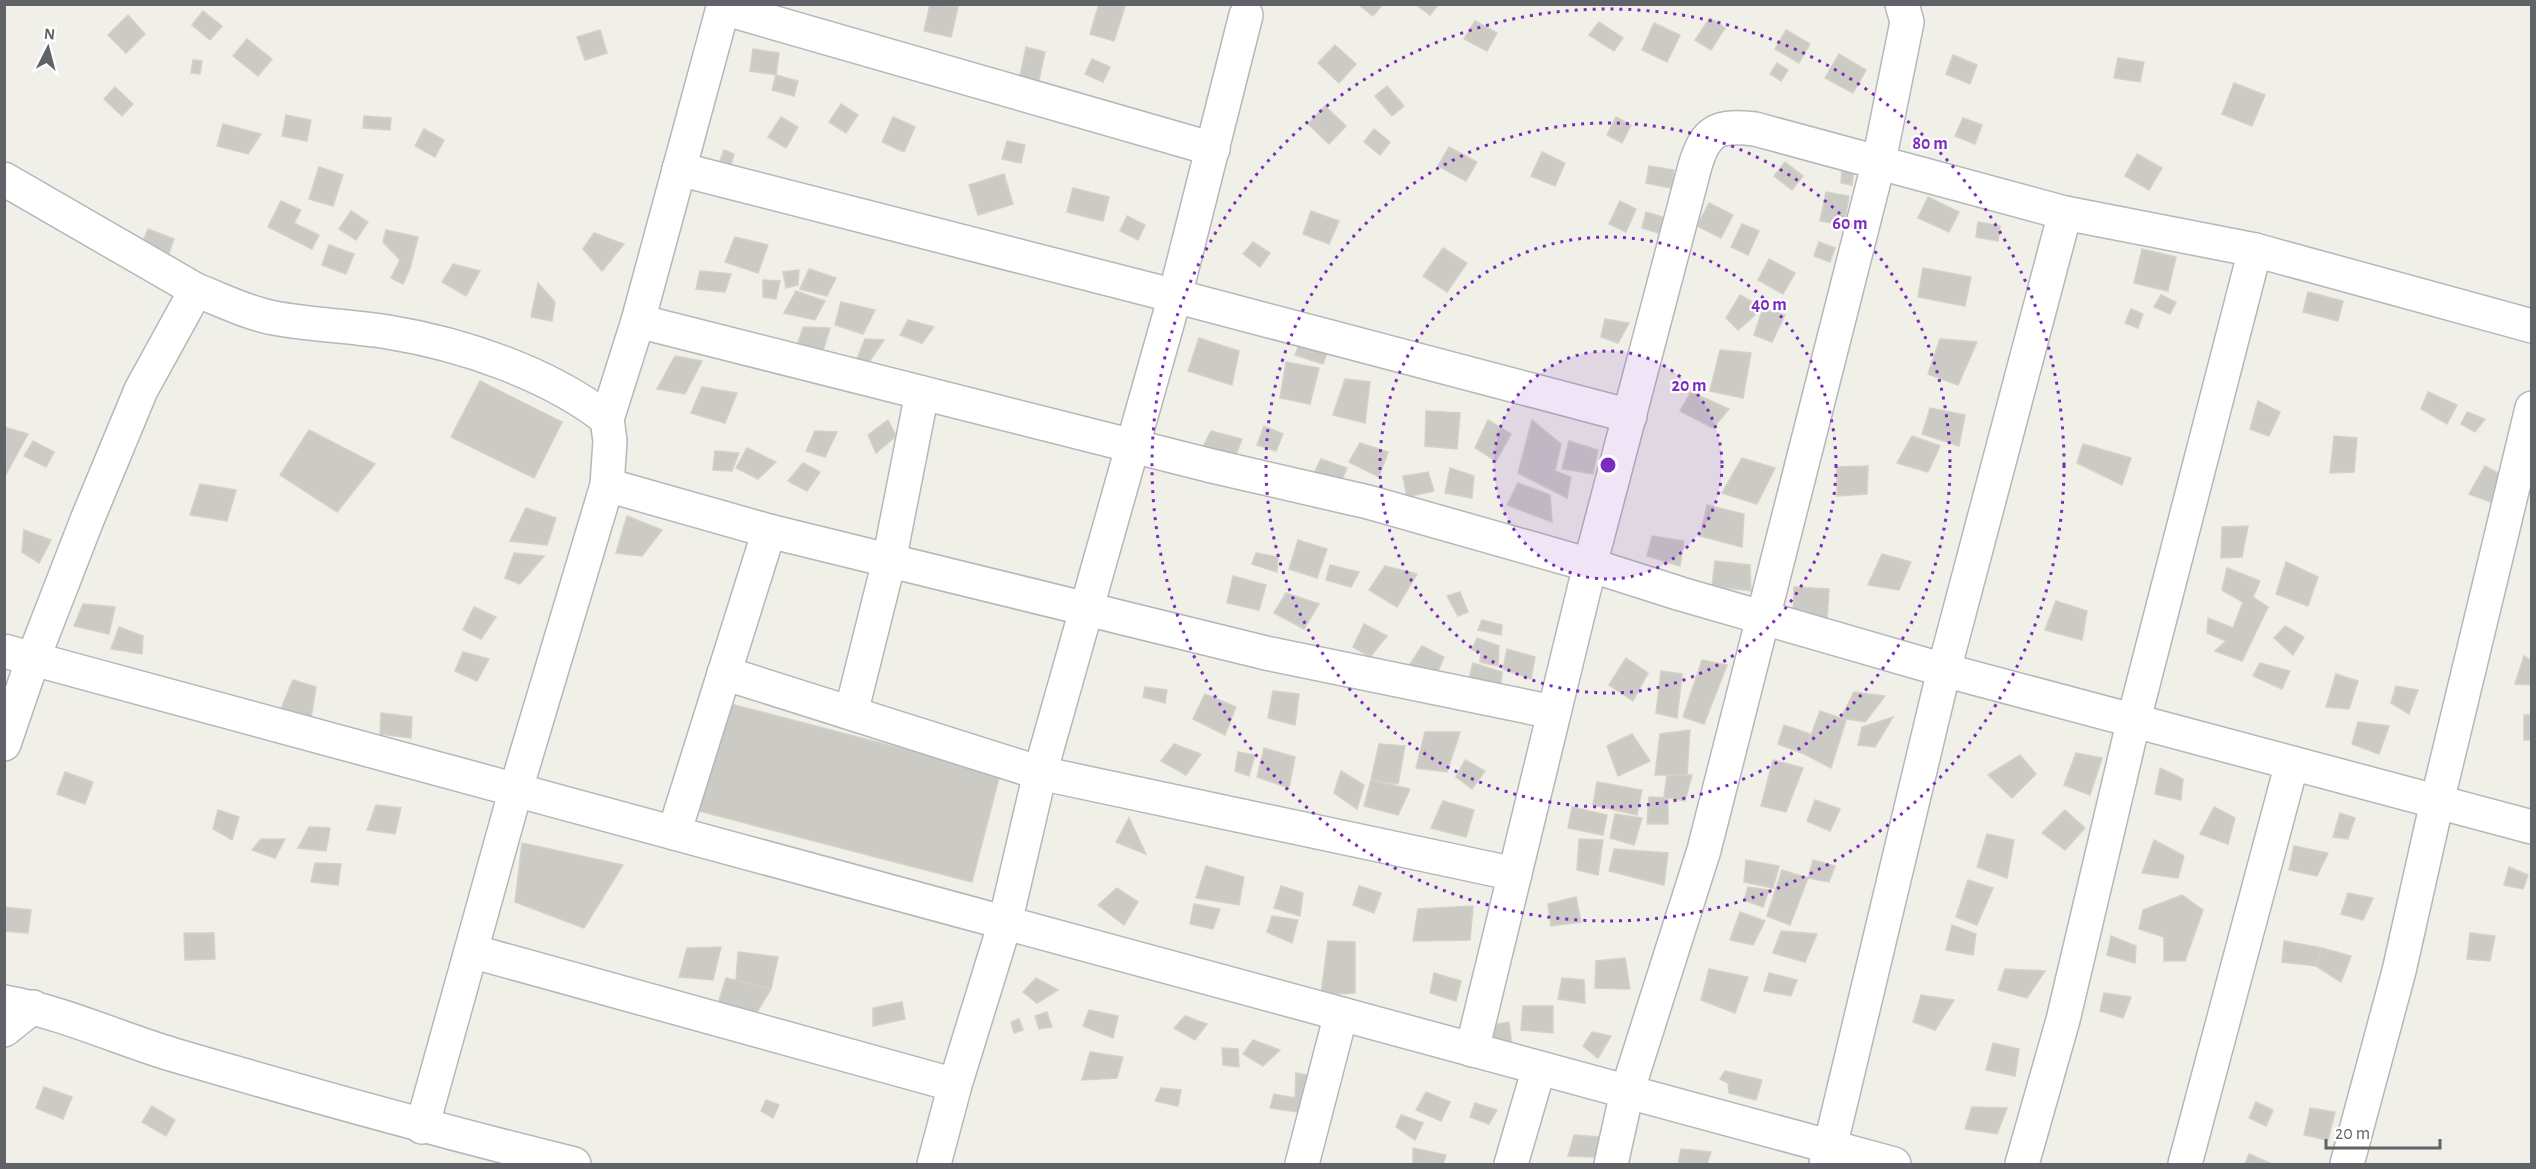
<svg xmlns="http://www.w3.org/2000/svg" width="2536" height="1169" font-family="'Alegreya Sans',sans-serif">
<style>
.building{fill:#cbcac4;stroke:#d4d1c7;stroke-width:1.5}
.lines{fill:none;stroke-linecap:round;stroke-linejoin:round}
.minor-casing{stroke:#b5b7bb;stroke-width:36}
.minor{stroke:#fff;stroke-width:33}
.ring{fill:none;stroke:#7b2cbf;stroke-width:3;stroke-dasharray:3 6}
.centre{fill:#7b2cbf;stroke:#fff;stroke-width:3}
.ring-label{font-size:18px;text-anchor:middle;font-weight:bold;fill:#7b2cbf;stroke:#fff;stroke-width:4.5;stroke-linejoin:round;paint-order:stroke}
</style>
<rect width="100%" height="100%" fill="#f0efe8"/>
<g class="building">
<path d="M930 4 958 7 951 37 924 31Z"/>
<path d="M1099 4 1125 6 1114 41 1090 34Z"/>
<path d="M1358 4H1383L1373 16Z"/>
<path d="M1415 4H1439L1430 15Z"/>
<path d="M203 11 222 26 210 40 192 25Z"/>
<path d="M128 15 145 34 126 53 108 35Z"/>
<path d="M1710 18 1725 28 1711 50 1695 40Z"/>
<path d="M1475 21 1497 33 1487 51 1464 39Z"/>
<path d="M1599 22 1623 38 1614 51 1589 35Z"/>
<path d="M1654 23 1680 35 1667 62 1642 50Z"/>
<path d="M600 30 607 53 585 60 577 37Z"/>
<path d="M1786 30 1810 44 1799 63 1775 49Z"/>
<path d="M247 39 272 59 258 76 233 56Z"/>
<path d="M1335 45 1356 64 1339 83 1318 63Z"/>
<path d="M1026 47 1045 52 1039 80 1020 76Z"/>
<path d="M753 49 779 53 776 75 750 71Z"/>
<path d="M1839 54 1866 70 1853 93 1825 78Z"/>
<path d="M1953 55 1977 65 1970 84 1946 74Z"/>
<path d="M2118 58 2144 62 2140 82 2114 78Z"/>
<path d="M1092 59 1110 67 1103 82 1085 74Z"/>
<path d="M193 60 202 61 200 74 191 73Z"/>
<path d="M1777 63 1788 70 1781 81 1770 74Z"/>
<path d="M776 75 798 81 794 96 772 90Z"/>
<path d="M2234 83 2265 95 2252 126 2222 114Z"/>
<path d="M1387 86 1404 106 1392 116 1375 96Z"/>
<path d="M115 87 133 104 122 116 104 99Z"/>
<path d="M841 104 858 115 846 133 829 122Z"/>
<path d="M1325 106 1346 126 1329 144 1308 124Z"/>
<path d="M286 115 311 120 307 141 282 136Z"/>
<path d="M364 116 391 118 390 130 363 128Z"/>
<path d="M781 117 798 127 786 148 768 137Z"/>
<path d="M893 117 915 127 904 152 882 142Z"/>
<path d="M1616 117 1631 125 1622 143 1607 135Z"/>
<path d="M1963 118 1982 125 1975 144 1955 136Z"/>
<path d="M223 124 261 134 248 154 217 146Z"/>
<path d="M424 129 444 140 435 157 415 146Z"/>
<path d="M1374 129 1390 142 1380 155 1364 142Z"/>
<path d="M1007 141 1025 145 1021 163 1002 159Z"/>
<path d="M1449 147 1477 162 1466 181 1438 166Z"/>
<path d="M724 150 734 154 731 165 720 161Z"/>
<path d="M1542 152 1565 163 1555 186 1531 176Z"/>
<path d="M2137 154 2162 168 2149 190 2125 176Z"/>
<path d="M1785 162 1803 176 1792 190 1774 176Z"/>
<path d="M1649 166 1674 170 1671 188 1646 183Z"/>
<path d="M319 167 343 175 333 206 309 199Z"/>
<path d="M1842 168 1854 169 1852 185 1841 183Z"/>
<path d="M1004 174 1013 204 978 215 969 185Z"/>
<path d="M1073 188 1109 197 1103 221 1067 212Z"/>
<path d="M1826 192 1849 196 1844 225 1820 221Z"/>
<path d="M1928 197 1959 212 1949 232 1918 218Z"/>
<path d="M281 201 301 210 294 223 319 235 312 249 268 227Z"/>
<path d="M1620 201 1636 209 1626 232 1609 224Z"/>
<path d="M1709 203 1733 215 1721 238 1697 226Z"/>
<path d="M351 211 368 222 356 240 339 229Z"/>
<path d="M1311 211 1339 221 1329 244 1303 234Z"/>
<path d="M1646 212 1666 218 1661 234 1642 228Z"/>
<path d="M1127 216 1145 225 1138 240 1120 231Z"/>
<path d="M1978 222 2000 226 1998 241 1976 237Z"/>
<path d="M1742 224 1759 231 1748 255 1731 247Z"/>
<path d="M148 229 174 239 168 256 141 246Z"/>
<path d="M386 230 418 237 410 268 403 284 391 278 400 260 383 242Z"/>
<path d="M594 233 624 244 602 271 583 249Z"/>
<path d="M735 237 768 245 758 273 725 262Z"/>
<path d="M1253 242 1270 253 1260 267 1243 254Z"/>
<path d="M1819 242 1835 248 1830 262 1814 256Z"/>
<path d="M329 245 354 254 346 274 322 265Z"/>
<path d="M1443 248 1467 263 1447 292 1423 276Z"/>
<path d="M2142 249 2176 257 2168 291 2134 283Z"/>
<path d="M1769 259 1795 273 1783 294 1758 280Z"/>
<path d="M453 264 480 271 466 296 442 282Z"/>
<path d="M1923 268 1971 277 1965 306 1918 297Z"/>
<path d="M809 269 836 278 827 296 800 289Z"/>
<path d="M799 270 798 285 786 288 783 272Z"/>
<path d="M700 271 731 274 725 292 696 289Z"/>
<path d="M763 280 780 281 776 299 763 297Z"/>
<path d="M538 283 555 302 552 321 531 317Z"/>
<path d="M796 291 825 301 815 320 784 313Z"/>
<path d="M2308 292 2343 301 2338 321 2303 312Z"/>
<path d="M1740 295 1763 308 1738 330 1726 318Z"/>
<path d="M2161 295 2176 302 2170 314 2154 307Z"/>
<path d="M841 302 875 310 863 334 835 325Z"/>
<path d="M1763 308 1785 315 1772 342 1754 335Z"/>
<path d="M2131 309 2143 314 2138 328 2125 323Z"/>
<path d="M1605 319 1629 323 1618 343 1601 337Z"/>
<path d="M908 320 934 327 922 343 900 335Z"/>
<path d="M803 327 830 328 821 357 797 346Z"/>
<path d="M1303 336 1330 345 1323 364 1295 355Z"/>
<path d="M1199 338 1239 351 1232 385 1188 371Z"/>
<path d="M865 339 884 340 867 365 856 361Z"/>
<path d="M1940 339 1977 342 1958 385 1928 374Z"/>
<path d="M1720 350 1751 353 1743 398 1710 391Z"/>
<path d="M675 356 702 361 685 394 657 389Z"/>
<path d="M1286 362 1319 368 1310 404 1280 398Z"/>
<path d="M1345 379 1370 382 1365 423 1333 415Z"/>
<path d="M480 381 562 422 534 478 451 437Z"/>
<path d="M702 387 737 393 725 423 691 413Z"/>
<path d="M1691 392 1729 409 1713 428 1680 411Z"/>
<path d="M2428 392 2457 405 2447 424 2421 409Z"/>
<path d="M2258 401 2280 412 2269 436 2250 429Z"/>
<path d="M1930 408 1965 415 1959 446 1922 434Z"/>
<path d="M1426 411 1460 413 1457 449 1425 446Z"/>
<path d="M2467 412 2485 419 2475 432 2461 424Z"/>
<path d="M888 420 896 436 876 453 868 435Z"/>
<path d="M1488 420 1511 434 1496 461 1475 448Z"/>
<path d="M1532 420 1561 444 1555 471 1571 477 1567 498 1518 473Z"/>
<path d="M1264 426 1283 434 1276 451 1257 445Z"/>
<path d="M4 427 28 434 5 476H4Z"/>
<path d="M309 430 375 464 337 512 280 475Z"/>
<path d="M815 431 837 432 825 457 806 451Z"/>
<path d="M1211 431 1242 439 1232 465 1199 455Z"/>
<path d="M1912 436 1940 446 1928 472 1897 463Z"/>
<path d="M2334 436 2357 438 2354 472 2330 473Z"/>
<path d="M33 441 54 452 46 467 24 456Z"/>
<path d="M1569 441 1598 450 1593 474 1562 469Z"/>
<path d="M1360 443 1388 452 1379 477 1349 462Z"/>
<path d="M2083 444 2131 458 2122 485 2077 463Z"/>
<path d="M747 448 776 462 758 479 736 468Z"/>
<path d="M715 451 739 453 732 471 713 470Z"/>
<path d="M1742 458 1775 468 1757 504 1722 493Z"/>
<path d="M1321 459 1347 468 1338 489 1312 477Z"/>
<path d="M803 463 820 472 807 491 788 481Z"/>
<path d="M1868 466 1867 494 1837 496V467Z"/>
<path d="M2485 466 2504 476 2499 505 2469 494Z"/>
<path d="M1450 468 1474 476 1472 498 1445 493Z"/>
<path d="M1428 472 1434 491 1407 497 1403 476Z"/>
<path d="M1518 483 1550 495 1552 522 1507 505Z"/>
<path d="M200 484 236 490 227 521 190 515Z"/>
<path d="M1707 505 1744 514 1742 547 1700 536Z"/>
<path d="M526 508 556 518 547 545 510 541Z"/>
<path d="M627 516 662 530 642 556 616 553Z"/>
<path d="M2248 526 2242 557 2221 558 2222 527Z"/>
<path d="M24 530 51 540 39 563 22 552Z"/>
<path d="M1652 536 1684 541 1680 566 1647 556Z"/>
<path d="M1298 540 1327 549 1317 578 1289 569Z"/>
<path d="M514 553 544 556 520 584 505 578Z"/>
<path d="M1256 553 1278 557 1277 572 1252 564Z"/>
<path d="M1882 554 1911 562 1899 590 1868 585Z"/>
<path d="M1715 561 1750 565 1751 591 1712 586Z"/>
<path d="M2286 562 2318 577 2308 606 2276 594Z"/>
<path d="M1330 565 1359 572 1351 587 1326 580Z"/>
<path d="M1385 566 1417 574 1397 607 1369 590Z"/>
<path d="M2227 568 2260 581 2253 597 2268 607 2242 661 2215 651 2226 641 2207 633 2208 618 2233 628 2243 602 2222 590Z"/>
<path d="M1233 576 1266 585 1259 610 1227 603Z"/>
<path d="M1794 587 1829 589 1827 620 1793 615Z"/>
<path d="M1460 592 1468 612 1458 616 1447 596Z"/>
<path d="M1286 593 1319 604 1304 629 1274 613Z"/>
<path d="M2056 601 2087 611 2082 640 2045 630Z"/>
<path d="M83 604 115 607 109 634 74 626Z"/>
<path d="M474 607 496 617 481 639 463 630Z"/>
<path d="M1482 620 1502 625 1501 635 1478 630Z"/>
<path d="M1364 624 1387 636 1370 657 1353 647Z"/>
<path d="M2285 626 2304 637 2293 655 2274 638Z"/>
<path d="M119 627 143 636 142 654 111 649Z"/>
<path d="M1477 638 1499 646 1498 666 1480 662 1481 652 1472 650Z"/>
<path d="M1422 646 1444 657 1436 676 1408 667Z"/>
<path d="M1507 649 1535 657 1531 679 1503 669Z"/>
<path d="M463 652 489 659 477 681 455 671Z"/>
<path d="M2524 656 2532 661 2531 685 2515 684Z"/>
<path d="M1626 658 1648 673 1633 701 1609 685Z"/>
<path d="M1702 660 1727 665 1704 724 1683 717Z"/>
<path d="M1473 663 1502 672 1500 697 1466 690Z"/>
<path d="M2260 663 2290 671 2282 689 2253 676Z"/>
<path d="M1661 671 1682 674 1677 718 1656 713Z"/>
<path d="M2336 674 2358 681 2349 709 2326 707Z"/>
<path d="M293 680 316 687 311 718 280 711Z"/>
<path d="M2396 686 2418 690 2409 714 2391 703Z"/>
<path d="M1145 687 1167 690 1165 703 1143 697Z"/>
<path d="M1273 691 1299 694 1295 725 1268 718Z"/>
<path d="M1854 692 1885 696 1865 722 1841 718Z"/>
<path d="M1205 694 1236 707 1225 735 1193 719Z"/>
<path d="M727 703 1000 774 972 882 699 811Z"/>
<path d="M1820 711 1846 720 1831 768 1804 754Z"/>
<path d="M381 713 412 717 411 738 380 734Z"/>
<rect x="2524" y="715" width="8" height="25"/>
<path d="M1893 717 1875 747 1858 745 1862 727Z"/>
<path d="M2358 722 2389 726 2379 754 2352 744Z"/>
<path d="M1784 725 1810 734 1804 754 1778 744Z"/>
<path d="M1690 730 1687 775H1655L1660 734Z"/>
<path d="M1425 732H1460L1447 772 1416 768Z"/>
<path d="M1632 734 1650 761 1618 776 1607 746Z"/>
<path d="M1174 744 1201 754 1186 775 1161 761Z"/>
<path d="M1379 744 1405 746 1398 784 1371 780Z"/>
<path d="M1264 748 1295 757 1289 788 1257 777Z"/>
<path d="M1238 752 1255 755 1249 776 1235 771Z"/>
<path d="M2076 753 2102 758 2090 795 2064 785Z"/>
<path d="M2020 755 2036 774 2012 798 1988 775Z"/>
<path d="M1465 760 1485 771 1472 789 1456 777Z"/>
<path d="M1773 760 1803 768 1786 812 1761 806Z"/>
<path d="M2160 768 2183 779 2181 800 2155 794Z"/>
<path d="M1341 771 1364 785 1357 809 1334 793Z"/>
<path d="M65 772 93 782 85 804 57 794Z"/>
<path d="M1667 775H1692L1685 801 1664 797Z"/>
<path d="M1371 780 1410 789 1398 815 1364 806Z"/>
<path d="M1597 782 1642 790 1637 815 1593 805Z"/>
<path d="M1649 797 1668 798V824H1647Z"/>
<path d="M1815 800 1840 809 1830 831 1807 821Z"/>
<path d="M1443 801 1474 810 1466 837 1431 828Z"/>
<path d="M376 805 401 808 395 834 367 830Z"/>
<path d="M1572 807 1607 815 1603 835 1568 828Z"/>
<path d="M2214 807 2235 818 2228 844 2200 834Z"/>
<path d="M218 810 239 817 232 840 213 829Z"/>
<path d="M2065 810 2085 828 2065 850 2042 833Z"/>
<path d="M2340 813 2355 818 2348 839 2333 837Z"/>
<path d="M1615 814 1642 818 1634 845 1610 838Z"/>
<path d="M1129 818 1146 854 1116 842Z"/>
<path d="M309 827 330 828 326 851 298 848Z"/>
<path d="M1987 834 2014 840 2007 878 1977 867Z"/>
<path d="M261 839H285L275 858 252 850Z"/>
<path d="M1579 839 1603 840 1598 875 1577 870Z"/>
<path d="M2154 840 2184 856 2178 878 2142 873Z"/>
<path d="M522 843 623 865 584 928 515 902Z"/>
<path d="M2294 846 2328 853 2317 876 2289 870Z"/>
<path d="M1614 849 1668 853 1664 885 1609 871Z"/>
<path d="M1746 860 1779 866 1773 888 1744 882Z"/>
<path d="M1813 860 1835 866 1829 882 1808 878Z"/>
<path d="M315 863 341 864 338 885 311 882Z"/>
<path d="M1206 866 1244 877 1239 905 1196 898Z"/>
<path d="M2509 867 2528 875 2523 889 2504 885Z"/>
<path d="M1782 870 1808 878 1790 925 1767 916Z"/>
<path d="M1968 880 1993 888 1977 925 1956 917Z"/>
<path d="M1281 886 1303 893 1300 916 1274 908Z"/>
<path d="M1359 886 1381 893 1374 913 1353 905Z"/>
<path d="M1748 887 1769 890 1763 907 1744 900Z"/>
<path d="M1117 888 1138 902 1124 925 1098 905Z"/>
<path d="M2348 893 2373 898 2363 920 2341 914Z"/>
<path d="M2182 895 2203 910 2185 961H2164V937L2139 929 2143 910Z"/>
<path d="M1576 897 1581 922 1551 926 1548 904Z"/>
<path d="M1194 904 1220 909 1213 929 1190 924Z"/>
<path d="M1473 906 1470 940 1413 941 1418 909Z"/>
<path d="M4 907 31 910 28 933 4 931Z"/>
<path d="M1740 912 1765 921 1753 945 1730 940Z"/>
<path d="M1272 916 1298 920 1292 943 1267 932Z"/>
<path d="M1952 925 1976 934 1973 955 1946 950Z"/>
<path d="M1781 931 1817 934 1805 962 1773 953Z"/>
<path d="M184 933H214L215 959 185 960Z"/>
<path d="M2470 933 2495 936 2490 961 2467 959Z"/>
<path d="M2111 936 2136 946 2135 963 2107 955Z"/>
<path d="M1328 941 1355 942V993L1321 995Z"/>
<path d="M2284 941 2322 948 2316 966 2282 962Z"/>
<path d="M721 947 713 980 679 977 687 948Z"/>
<path d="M2322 948 2351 956 2341 982 2316 966Z"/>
<path d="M738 952 778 957 771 989 736 981Z"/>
<path d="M1625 958 1630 989 1595 988 1596 961Z"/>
<path d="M1709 969 1748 977 1735 1013 1701 1000Z"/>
<path d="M2005 969 2045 971 2027 998 1998 990Z"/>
<path d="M1434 973 1461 981 1456 1001 1430 993Z"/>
<path d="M1769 973 1797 980 1791 996 1764 991Z"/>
<path d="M726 978 771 989 751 1022 717 1007Z"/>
<path d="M1036 978 1058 990 1037 1003 1023 992Z"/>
<path d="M1562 978 1584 980 1585 1003 1558 999Z"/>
<path d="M2104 993 2131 997 2123 1018 2100 1011Z"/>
<path d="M1921 995 1954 1000 1935 1030 1913 1022Z"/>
<path d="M902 1002 905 1019 873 1026V1008Z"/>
<path d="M1523 1006H1553V1033L1521 1030Z"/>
<path d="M1089 1010 1118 1016 1113 1038 1083 1026Z"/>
<path d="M1047 1012 1052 1027 1039 1029 1035 1016Z"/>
<path d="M1185 1016 1207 1024 1195 1040 1174 1028Z"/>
<path d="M1019 1019 1023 1030 1014 1033 1011 1022Z"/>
<path d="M1509 1022 1512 1046 1494 1043 1490 1025Z"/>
<path d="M1592 1032 1611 1036 1598 1058 1583 1046Z"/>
<path d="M1253 1040 1280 1050 1263 1066 1243 1054Z"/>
<path d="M1993 1043 2019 1049 2015 1076 1986 1070Z"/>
<path d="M1222 1048 1238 1049 1239 1067 1223 1065Z"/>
<path d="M1090 1052 1123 1057 1117 1078 1082 1080Z"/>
<path d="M1725 1071 1762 1080 1756 1100 1729 1093 1728 1083 1720 1079Z"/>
<path d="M1296 1073 1312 1076 1311 1114 1270 1108 1274 1094 1295 1098Z"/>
<path d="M44 1087 72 1097 63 1119 36 1108Z"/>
<path d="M1161 1088 1181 1090 1178 1106 1155 1101Z"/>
<path d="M1426 1092 1450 1102 1441 1121 1416 1110Z"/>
<path d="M766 1100 779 1105 773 1118 761 1111Z"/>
<path d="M2256 1102 2273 1110 2266 1126 2249 1118Z"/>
<path d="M1475 1103 1497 1110 1489 1124 1470 1117Z"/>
<path d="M152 1106 175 1120 166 1136 142 1122Z"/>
<path d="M1972 1107 2007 1108 1997 1134 1965 1129Z"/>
<path d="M2310 1108 2335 1112 2328 1140 2304 1135Z"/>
<path d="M1401 1115 1423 1123 1415 1140 1396 1127Z"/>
<path d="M1574 1135 1600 1137 1597 1157 1568 1156Z"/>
<path d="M1413 1148 1446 1155 1443 1164H1413Z"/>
<path d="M1681 1149 1711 1152 1707 1164H1678Z"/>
<path d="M2249 1154 2272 1164H2245Z"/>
</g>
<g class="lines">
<g class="minor-casing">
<g id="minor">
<path d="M723 8 1213 149"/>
<path d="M679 169 1175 296 1630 416"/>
<path d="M4 179 196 290"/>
<path d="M638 321 1212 466 1368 502 1590 565 1681 594 1944 670 2532 827"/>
<path d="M607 419 638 321 724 4"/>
<path d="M4 651 1894 1164"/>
<path d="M724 673 1040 773 1515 874"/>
<path d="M851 713 889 561 922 393"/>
<path d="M4 744 33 659 87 520 141 390 196 290C222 300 247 313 274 318 311 325 350 326 388 332 462 344 548 373 607 419L610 441 607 485"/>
<path d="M674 833 769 531"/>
<path d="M471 951 955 1085"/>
<path d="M4 1002C63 1012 117 1038 174 1055 307 1094 440 1131 574 1164"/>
<path d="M4 1030 33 1007"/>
<path d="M1472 1050 1590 565 1695 166C1706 129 1718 125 1755 129L2065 213 2255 250 2532 326"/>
<path d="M422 1127 516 789 607 485 769 531 1266 653 1553 712"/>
<path d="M934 1164 955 1085 1005 923 1040 773 1175 296 1246 15"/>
<path d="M1302 1164 1341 1014"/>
<path d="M1511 1164 1539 1068"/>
<path d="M1611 1164 1627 1092 1704 850 1879 161 1907 22 1902 4"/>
<path d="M1826 1164 1944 670 2065 213"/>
<path d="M2022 1164 2063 1020 2134 719 2255 250"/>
<path d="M2185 1164 2292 763"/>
<path d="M2347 1164 2399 971 2437 802 2532 408"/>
</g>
</g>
<use href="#minor" class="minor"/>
</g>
<circle cx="1608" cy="465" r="114" fill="#7b2cbf" fill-opacity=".12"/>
<g class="ring">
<circle cx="1608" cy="465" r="114"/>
<circle cx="1608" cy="465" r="228"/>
<circle cx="1608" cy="465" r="342"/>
<circle cx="1608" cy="465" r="456"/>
</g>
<circle cx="1608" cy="465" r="9" class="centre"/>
<g class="ring-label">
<text x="1930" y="149">80 m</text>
<text x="1850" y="229">60 m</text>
<text x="1769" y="310">40 m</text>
<text x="1689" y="391">20 m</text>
</g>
<rect width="2536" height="1169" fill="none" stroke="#5f6267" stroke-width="12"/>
<g transform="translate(48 48) rotate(6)" stroke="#ffffff" stroke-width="4.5" paint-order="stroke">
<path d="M0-4.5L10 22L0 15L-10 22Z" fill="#5f6267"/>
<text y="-9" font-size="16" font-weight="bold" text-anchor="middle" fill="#5f6267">N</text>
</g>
<path d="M2326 1139v9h114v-9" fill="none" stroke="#5f6267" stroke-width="3"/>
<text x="2335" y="1139" font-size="18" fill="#5f6267" stroke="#ffffff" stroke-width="4.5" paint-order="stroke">20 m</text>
</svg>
